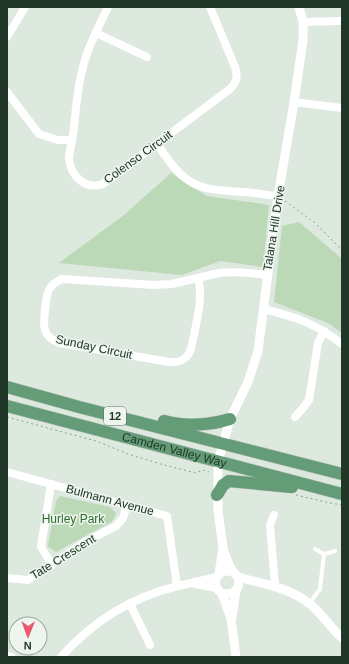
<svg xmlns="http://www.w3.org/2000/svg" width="349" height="664" font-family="Helvetica,sans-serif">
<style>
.green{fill:#bbd9b7}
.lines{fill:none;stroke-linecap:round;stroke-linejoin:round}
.primary-casing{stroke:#bcc3be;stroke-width:13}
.path{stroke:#7fab8b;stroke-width:1;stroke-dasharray:2 3;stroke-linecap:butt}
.service{stroke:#fff;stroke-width:4}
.minor{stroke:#fff;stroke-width:8}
.tertiary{stroke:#fff;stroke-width:9}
.primary{stroke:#649c77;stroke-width:12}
.labels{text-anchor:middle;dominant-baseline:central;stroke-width:3;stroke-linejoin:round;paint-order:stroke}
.shield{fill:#edf5ee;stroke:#5e7063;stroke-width:1}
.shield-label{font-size:11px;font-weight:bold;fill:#203727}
.street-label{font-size:12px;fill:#203727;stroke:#edf5ee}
.park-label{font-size:12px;fill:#2d6b2d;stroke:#edf5ee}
</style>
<rect width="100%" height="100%" fill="#dde8df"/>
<g class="green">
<path d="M171 173 207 196 269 205 263 267 220 261 182 275 59 263 124 215Z"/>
<path d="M299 222 342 259V333L328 323 274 302 282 226Z"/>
<path d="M60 496 110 507 116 513 114 519 111 522 56 552 48 546 56 501Z"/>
</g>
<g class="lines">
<g class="primary-casing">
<g id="primary">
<path d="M7 387 79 407 342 474"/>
<path id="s1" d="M7 406 342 494"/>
<path d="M164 421C185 427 211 425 230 419"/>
<path d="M217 495 223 485 229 481 292 487"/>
</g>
</g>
<g class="path">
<path d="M285 201 315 223 342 250"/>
<path d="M7 417 96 441 128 454 164 465 196 473 203 470 209 472"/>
<path d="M296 495 330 503 342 505"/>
</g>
<g class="service">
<path d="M315 549 324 554 335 551"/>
<path d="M309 604 320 589 324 554"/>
</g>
<g class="minor">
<path d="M108 7C100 24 90 42 85 60 77 84 76 111 73 135 72 143 69 151 69 159 71 177 86 190 103 184L230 89C237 82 238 76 235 67L210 7"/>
<path d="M303 22 342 21"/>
<path d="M96 33 147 57"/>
<path d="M7 37 25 7"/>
<path d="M7 92 39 134 58 140H72"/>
<path d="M294 102 342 108"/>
<path d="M157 144C166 156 173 169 185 178 203 192 223 190 244 192 256 193 267 195 278 196"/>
<path d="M198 278C204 298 195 328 191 349 187 360 180 363 169 362L60 343C42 337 43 326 45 310 47 295 46 286 62 279L154 285 172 284 219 273C235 271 251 273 267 275"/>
<path d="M263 309C297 317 314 323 342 344"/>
<path d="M295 417 303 408 309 400 318 343 324 331"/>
<path d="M7 472 167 516 177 586"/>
<path d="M51 484 41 547 52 565"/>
<path d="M274 515 270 525 275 586"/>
<path d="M7 578 28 580 85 542 116 526 123 518 127 505"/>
<path d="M195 584 217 588"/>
<path d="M130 604 150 645"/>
<path d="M7 656 11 657"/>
<path d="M61 657C92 622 132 597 178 586 191 583 204 580 217 577"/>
</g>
<g class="tertiary">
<path d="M223 550C226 556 228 564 232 570 234 574 238 575 239 580 239 583 239 586 237 589 235 592 230 594 226 594 209 592 214 566 232 572"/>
<path d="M219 574 223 548 218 510V462L230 419 248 382 258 351 278 196 294 102 303 40V22L299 7"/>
<path d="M238 577C263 584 289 587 310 604 322 614 330 627 342 638"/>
<path d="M222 593 231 619 236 657"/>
<path d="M232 617 236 590"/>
</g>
<use href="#primary" class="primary"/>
</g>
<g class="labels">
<rect class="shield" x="104" y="407" width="22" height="18" rx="3"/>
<g class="shield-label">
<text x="115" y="416">12</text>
</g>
<g class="street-label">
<text transform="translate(138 157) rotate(-36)">Colenso Circuit</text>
<text transform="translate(274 228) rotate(-81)">Talana Hill Drive</text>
<text transform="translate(94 347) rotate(12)">Sunday Circuit</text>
<text stroke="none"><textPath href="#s1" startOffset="173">Camden Valley Way</textPath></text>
<text transform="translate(110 500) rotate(15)">Bulmann Avenue</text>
<text transform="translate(63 557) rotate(-32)">Tate Crescent</text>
</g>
<g class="park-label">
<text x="73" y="519">Hurley Park</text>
</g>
</g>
<rect width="349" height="664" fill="none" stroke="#203727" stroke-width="16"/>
<g transform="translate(28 636) rotate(181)"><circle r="19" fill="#edf5ee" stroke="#9ba99e"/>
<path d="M0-3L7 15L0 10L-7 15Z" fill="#eb5970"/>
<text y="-6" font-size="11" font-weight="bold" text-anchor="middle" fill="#203727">N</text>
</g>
</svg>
